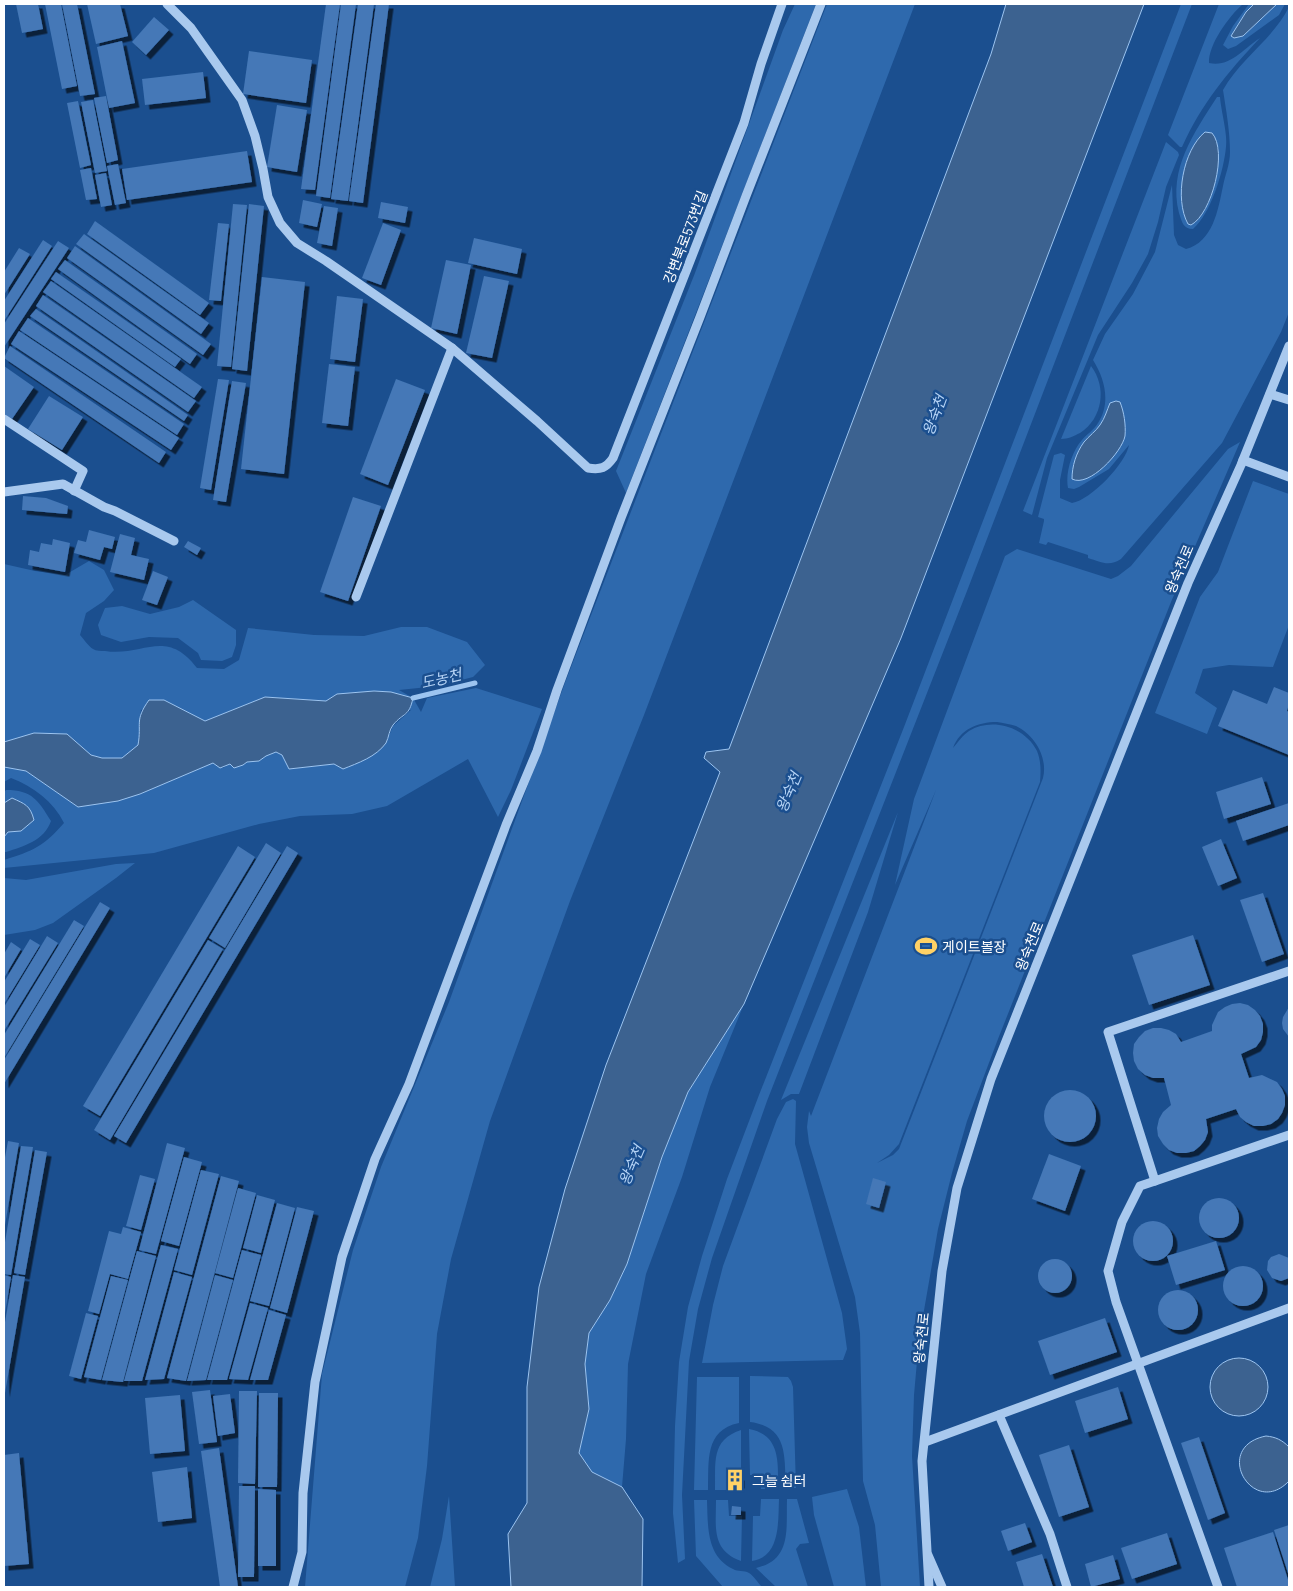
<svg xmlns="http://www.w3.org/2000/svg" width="1293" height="1591" font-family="Barlow,'Noto Sans KR',sans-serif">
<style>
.green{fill:#2e69ad;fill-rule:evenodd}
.water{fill:#3c6290;stroke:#9cc4f0}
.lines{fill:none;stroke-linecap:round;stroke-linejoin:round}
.stream{stroke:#9cc4f0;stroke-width:5}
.building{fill:#4478b7;filter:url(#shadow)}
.minor{stroke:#a9c9ee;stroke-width:9}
.labels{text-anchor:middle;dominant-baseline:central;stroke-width:5;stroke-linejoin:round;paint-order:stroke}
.street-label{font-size:14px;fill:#fff;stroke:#1b4f8f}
.poi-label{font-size:14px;fill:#fff;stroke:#1b4f8f;text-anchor:start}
.water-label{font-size:15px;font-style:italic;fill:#b5d3f5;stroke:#1b4f8f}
</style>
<defs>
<filter id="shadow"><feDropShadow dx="4.5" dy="4.5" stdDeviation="0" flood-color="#0009"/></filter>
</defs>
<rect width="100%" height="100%" fill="#1b4f8f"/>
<g class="green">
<path d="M795 4H816L626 493 616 471 695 273 783 30Z"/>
<path d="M827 4H915L644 715 570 901 490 1121 451 1259 437 1334 427 1466 418 1538 405 1587H305L322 1374 353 1250 381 1167 449 1002 566 680Z"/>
<path d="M1181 4H1192L967 591 767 1101 712 1258 698 1309 689 1361 682 1495 685 1559 678 1563 673 1513 675 1426 679 1362 688 1307 702 1256 727 1179 759 1095 904 727Z"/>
<path d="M1219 4H1243C1229 16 1208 45 1209 63 1230 68 1244 48 1260 38 1227 73 1202 103 1182 147H1180L1168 135Z"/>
<path d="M1249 4H1254L1246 12 1231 36H1243L1277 4H1285L1279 15 1236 46 1228 49 1223 45 1233 26Z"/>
<path d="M1289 7V312L1281 332 1222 443 1121 559C1109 567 1101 562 1088 558V555L1048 542 1046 545 1039 543 1044 521V519L1038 517 1054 455 1061 453 1065 455 1060 480V498L1072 503C1091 500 1126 463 1129 445L1109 469 1079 487 1074 489 1068 488C1065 473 1072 451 1082 440 1087 434 1094 430 1098 423 1111 403 1105 379 1093 360L1105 334 1133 294 1155 252 1172 185 1174 235 1178 245 1186 249C1213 242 1218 210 1223 186 1225 175 1230 164 1230 152 1230 131 1226 110 1223 90 1240 59 1273 39 1289 7Z"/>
<path d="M1217 97H1220C1221 111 1228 135 1226 147 1224 170 1211 214 1193 229 1183 229 1182 222 1179 213 1168 169 1194 133 1217 97ZM1219 147C1217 170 1214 213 1190 225L1186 221 1181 201Z"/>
<path d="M1166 142 1178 152 1179 155 1166 187 1158 222 1148 254 1132 283 1098 335 1047 458 1032 515 1023 511Z"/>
<path d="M1091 366C1107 387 1103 418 1080 433 1074 436 1068 439 1061 439Z"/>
<path d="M1240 442 1171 602 998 1039 967 1121 952 1173 938 1229 930 1276 919 1339 914 1395 912 1456 920 1587H881L875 1525 863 1481 860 1333 855 1297 809 1143 807 1127 809 1111 811 1116 936 790 895 885 914 799 1005 556 1017 549 1111 579 1118 576 1131 566 1228 449ZM997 722C1003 723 1010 724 1016 726 1035 735 1048 758 1043 778L899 1149 893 1155 877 1163 889 1155 899 1144 1040 782C1041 771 1041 761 1037 751 1025 727 992 717 969 731 963 735 958 742 953 748 960 729 978 722 997 722Z"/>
<path d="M1253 481 1289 494V625L1273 667 1229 665 1203 669 1195 693 1217 708 1207 734 1155 713 1200 597 1218 572Z"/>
<path d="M89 561 104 570 114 590 104 601 86 613 80 635C84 639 88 646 93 649 96 651 101 651 105 651 143 657 166 627 197 668L224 669 239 660 248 628 314 635 364 636 401 627H427L467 642 485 665 473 677 438 686 399 690 413 698 421 712 427 698 476 688 542 709 511 790 498 817 468 759 387 806 352 814 300 816 259 824 154 853 4 868V860C33 851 44 846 64 823 53 801 34 787 11 778L4 782V767L26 771 78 807 140 794 213 763 223 768 230 764 243 765 247 762 259 761 266 756 276 752 282 755 290 769 334 764 376 753 386 743 393 726 411 710 337 694 326 701 265 697 205 721 164 700 141 710C138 723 141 732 138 745L122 758H102L91 755 66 734 34 733 4 742V564L35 571 65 575Z"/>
<path d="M193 600 236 630V645L232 657 222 661 201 660 198 653 178 638 149 637 121 642 101 635 98 625 105 608 122 606 150 614 179 607Z"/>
<path d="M6 790C32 790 38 800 51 821 44 841 24 846 6 852H4V837L8 832 12 798 4 803V792Z"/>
<path d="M898 812 868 912 799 1094H791L781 1100Z"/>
<path d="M135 863 116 878 53 923 35 930 4 935V878L26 880 116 864Z"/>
<path d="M744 1004 710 1087 682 1177 646 1274 628 1364 626 1439 622 1487 592 1472 579 1453 589 1409 585 1364 589 1333 610 1300 627 1264 662 1157 688 1092Z"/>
<path d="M793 1099 796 1101 795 1144 842 1313 847 1349 843 1360 702 1363 713 1305 723 1266 777 1119 786 1102Z"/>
<path d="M750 1376 788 1377 791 1381 793 1387 796 1488H786C784 1457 789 1427 750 1422Z"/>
<path d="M697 1377H739V1423C704 1430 709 1462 708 1490H694Z"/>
<path d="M749 1429C781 1435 778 1463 778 1489H761V1475H750Z"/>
<path d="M741 1430V1474H729V1490H715C716 1464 710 1440 741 1430Z"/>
<path d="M847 1489 859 1527 866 1587H834L814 1515 812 1497Z"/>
<path d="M449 1496 455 1587H430L442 1539Z"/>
<path d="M761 1499H779C778 1520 781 1557 752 1561L753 1516H760Z"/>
<path d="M787 1499H797L809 1543 800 1544 796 1549 808 1587H776L756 1568C792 1560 786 1529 787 1499Z"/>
<path d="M694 1500H707C708 1526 706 1556 733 1569 738 1572 744 1570 749 1573 753 1575 758 1583 762 1587H723L696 1556Z"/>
<path d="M716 1500H728L729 1516H742L741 1561C711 1550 716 1527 716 1500Z"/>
</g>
<g class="water">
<path d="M1006 4H1144L901 638 744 1004 688 1092 662 1157 627 1264 610 1300 589 1333 585 1364 589 1409 579 1453 592 1472 622 1487 643 1519 642 1587H511L508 1534 527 1503V1387L539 1287 565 1189 606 1065 720 772 704 758 706 752 729 749 991 54Z"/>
<path d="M1254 4H1277L1243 36 1234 38 1231 36 1246 12Z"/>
<path d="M1205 132 1212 133C1228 151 1212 214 1191 225L1188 224C1174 199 1183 150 1205 132Z"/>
<path d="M1116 401 1120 402C1124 412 1126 425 1125 436 1122 452 1089 488 1072 479 1072 466 1076 453 1084 442 1089 436 1096 431 1100 425 1105 418 1107 410 1110 403Z"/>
<path d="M374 691 391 692 413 698C409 717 404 712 393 725 389 730 389 737 386 743 376 757 358 763 343 769L334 764 289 769 282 755 276 752 266 756 259 761 247 762 243 765 234 768 230 764 220 768 213 763 140 794 118 801 78 807 26 771 4 767V742L34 733 67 734 91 755 102 758H122L138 745C142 723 134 721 149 700H164L205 721 265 697 326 701 337 694Z"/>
<path d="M12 798C25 804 30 805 34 820L21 831 8 832 4 837V803Z"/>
<circle cx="1239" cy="1387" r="29"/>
<path d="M1266 1436C1276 1437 1282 1440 1289 1447V1481C1253 1519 1211 1447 1266 1436Z"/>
</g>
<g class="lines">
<path class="stream" d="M413 698 475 683"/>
</g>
<g class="building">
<path d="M16 4H38L43 29 22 33Z"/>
<path d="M45 4H61L77 86 62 89Z"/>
<path d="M62 4H77L95 94 80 96Z"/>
<path d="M87 4H120L128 36 96 44Z"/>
<path d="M326 4H340L315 190 301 189Z"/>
<path d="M341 4H356L330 198 316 196Z"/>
<path d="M358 4H374L348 201 331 199Z"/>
<path d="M376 4H389L363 203 349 201Z"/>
<path d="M154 17 169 30 146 55 132 42Z"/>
<path d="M122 41 135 103 109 108 97 47Z"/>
<path d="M249 51 312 60 306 103 243 94Z"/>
<path d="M203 72 206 98 145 105 142 79Z"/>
<path d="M106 96 118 160 107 163 94 98Z"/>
<path d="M93 100 107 171 95 173 81 102Z"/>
<path d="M78 101 91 165 80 168 67 103Z"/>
<path d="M277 105 307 110 297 172 267 167Z"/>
<path d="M247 151 252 182 127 200 122 169Z"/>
<path d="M118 164 126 203 115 205 107 166Z"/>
<path d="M91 168 97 199 86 200 80 170Z"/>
<path d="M106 173 112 205 101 207 95 175Z"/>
<path d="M303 200 322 204 317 227 299 223Z"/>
<path d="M381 202 408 207 405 223 378 218Z"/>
<path d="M233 204 247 205 231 367 217 366Z"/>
<path d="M249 204 264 206 247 371 232 369Z"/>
<path d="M324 206 338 208 332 246 317 243Z"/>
<path d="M95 221 209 303 200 315 87 234Z"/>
<path d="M218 223 229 224 221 301 209 300Z"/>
<path d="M383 223 401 230 381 285 362 278Z"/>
<path d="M84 234 209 323 201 334 76 244Z"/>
<path d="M474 238 522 249 517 274 468 263Z"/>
<path d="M43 240 52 246 4 321V301Z"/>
<path d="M58 241 69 248 4 347V324Z"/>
<path d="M75 246 211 344 203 355 67 258Z"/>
<path d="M19 248 30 254 4 295V272Z"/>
<path d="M65 260 197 354 190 364 58 269Z"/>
<path d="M446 260 471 265 457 334 431 328Z"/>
<path d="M56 272 181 359 175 367 51 279Z"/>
<path d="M484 276 509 281 492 358 466 353Z"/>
<path d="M262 277 305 282 284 474 241 469Z"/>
<path d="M51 281 202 387 194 398 43 292Z"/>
<path d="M43 295 196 401 188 412 36 306Z"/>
<path d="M337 296 363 299 355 362 330 359Z"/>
<path d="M36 309 188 415 184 421 30 316Z"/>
<path d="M28 318 184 424 177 435 20 330Z"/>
<path d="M19 331 179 438 171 450 11 344Z"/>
<path d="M10 346 166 452 159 463 4 358Z"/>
<path d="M329 364 355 367 348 426 322 423Z"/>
<path d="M4 366 34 387 12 419 4 414Z"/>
<path d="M218 379 229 380 211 490 200 488Z"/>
<path d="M396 379 425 390 388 485 360 474Z"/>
<path d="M232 381 246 383 226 502 213 500Z"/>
<path d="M49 396 83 417 62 450 28 429Z"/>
<path d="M23 496 46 498 68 506 67 514 22 510Z"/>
<path d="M353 497 381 506 348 601 320 592Z"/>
<path d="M89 530 115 537 112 549 104 547 100 560 74 553 78 540 86 542Z"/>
<path d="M120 534 135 538 131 555 149 559 144 580 110 572Z"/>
<path d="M53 539 70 543 65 572 28 565 30 550 39 552 41 543 52 545Z"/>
<path d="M188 541 201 548 197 555 184 547Z"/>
<path d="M153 571 168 577 157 605 142 600Z"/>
<path d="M1274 687 1289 693V704L1287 711 1289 712V755L1218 726 1233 690 1267 704Z"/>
<path d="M1262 777 1271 804 1224 819 1216 792Z"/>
<path d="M1289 803V825L1243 841 1236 821Z"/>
<path d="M1221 839 1237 878 1218 886 1202 847Z"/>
<path d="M266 843 281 853 225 948 209 938Z"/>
<path d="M238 846 255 857 100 1116 83 1106Z"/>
<path d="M287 846 298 853 126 1143 114 1136Z"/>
<path d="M1263 893 1284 954 1262 962 1240 900Z"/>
<path d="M100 902 110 908 4 1084V1060Z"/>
<path d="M74 920 84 926 4 1058V1035Z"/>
<path d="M1193 935 1210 985 1149 1005 1132 955Z"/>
<path d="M47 936 58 943 4 1031V1007Z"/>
<path d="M30 939 40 945 4 1004V982Z"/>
<path d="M208 940 223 949 110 1140 94 1130Z"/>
<path d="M11 942 21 949 4 978V954Z"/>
<path d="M1240 1003 1248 1005 1255 1010 1260 1016 1263 1024V1032L1261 1040 1256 1047 1241 1054 1249 1078 1262 1075 1277 1082 1282 1089 1285 1096V1105L1282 1113 1278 1119 1271 1124 1263 1126H1254L1246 1122 1240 1117 1236 1109 1206 1119 1208 1132 1205 1140 1200 1146 1194 1151 1186 1153H1177L1169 1150 1163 1144 1158 1136 1157 1128 1159 1119 1163 1112 1171 1105 1164 1078H1153L1145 1075 1138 1069 1134 1061 1133 1053 1134 1044 1139 1037 1145 1031 1153 1028H1161L1169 1030 1176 1034 1181 1042 1212 1031V1025L1218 1012 1225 1007 1232 1004Z"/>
<path d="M1289 1007V1037L1283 1029 1282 1023 1283 1017Z"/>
<circle cx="1070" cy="1116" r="26"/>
<path d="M8 1141 19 1143 5 1225 4 1163Z"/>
<path d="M167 1143 185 1148 156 1254 139 1250Z"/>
<path d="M21 1146 33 1147 11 1275 4 1274V1248Z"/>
<path d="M35 1150 47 1152 25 1275 14 1273Z"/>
<path d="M1049 1154 1081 1166 1065 1211 1032 1199Z"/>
<path d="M184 1157 202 1162 179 1246 161 1241Z"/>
<path d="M201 1170 219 1174 192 1275 174 1270Z"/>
<path d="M140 1175 155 1179 141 1230 126 1226Z"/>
<path d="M221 1176 239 1181 186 1381 167 1378Z"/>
<path d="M873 1178 886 1182 879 1208 866 1204Z"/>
<path d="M238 1188 256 1193 233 1278 215 1273Z"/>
<path d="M257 1195 275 1200 261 1253 243 1248Z"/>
<circle cx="1219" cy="1218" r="20"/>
<path d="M277 1203 295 1208 269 1306 250 1301Z"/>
<path d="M297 1207 314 1211 287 1313 270 1308Z"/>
<circle cx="1153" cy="1241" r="20"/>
<path d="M123 1227 141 1232 128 1279 110 1274 99 1314 88 1311 109 1231 121 1234Z"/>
<path d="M1216 1241 1225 1270 1176 1285 1167 1256Z"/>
<path d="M161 1245 178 1249 142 1381H124Z"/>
<path d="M242 1250 261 1255 227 1380H207Z"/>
<path d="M137 1251 156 1256 123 1382 102 1380Z"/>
<path d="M1279 1254 1289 1258V1278L1281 1281 1272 1278 1267 1270 1268 1261 1271 1257Z"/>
<circle cx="1055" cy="1276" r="17"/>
<circle cx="1243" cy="1286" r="20"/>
<path d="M174 1272 192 1277 164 1379 145 1380Z"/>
<path d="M4 1275 11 1277 5 1313H4Z"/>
<path d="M13 1275 25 1277 5 1393 4 1328Z"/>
<path d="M215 1275 233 1280 206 1380 187 1381Z"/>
<path d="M111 1276 128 1280 101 1380 84 1377Z"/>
<circle cx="1178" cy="1310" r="20"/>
<path d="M250 1303 268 1308 248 1380 229 1379Z"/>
<path d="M269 1310 286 1315 268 1380H250Z"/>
<path d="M86 1313 98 1316 81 1379 69 1376Z"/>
<path d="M1105 1318 1117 1352 1050 1375 1038 1341Z"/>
<path d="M1118 1387 1128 1419 1085 1433 1075 1401Z"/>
<path d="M210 1390 217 1442 199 1444 192 1392Z"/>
<path d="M239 1391H257L255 1484 238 1483Z"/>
<path d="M259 1393H278L277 1487H258Z"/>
<path d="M230 1394 235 1433 218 1436 213 1396Z"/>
<path d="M180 1395 185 1451 150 1454 145 1398Z"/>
<path d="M1199 1437 1225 1513 1208 1520 1181 1443Z"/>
<path d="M1069 1445 1089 1507 1059 1517 1039 1455Z"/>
<path d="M219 1448 238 1587H220L201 1451Z"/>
<path d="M19 1453 29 1564 4 1566V1455Z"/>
<path d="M187 1467 192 1518 158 1522 152 1472Z"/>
<rect x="731" y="1476" width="9" height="8"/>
<path d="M239 1486H255L254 1577H238Z"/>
<path d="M258 1489 276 1490V1566H258Z"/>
<path d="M732 1506 741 1507V1515H731Z"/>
<path d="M1025 1523 1032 1542 1008 1551 1001 1531Z"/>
<path d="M1289 1525V1576L1274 1530Z"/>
<path d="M1273 1532 1289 1583V1587H1237L1224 1548Z"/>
<path d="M1167 1533 1177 1564 1132 1579 1121 1548Z"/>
<path d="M1042 1554 1053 1587H1024L1016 1562Z"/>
<path d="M1113 1555 1120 1579 1091 1587 1085 1564Z"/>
</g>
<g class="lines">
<g class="minor">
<path d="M167 4 191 28 242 100 255 136 263 169 268 197 280 223 297 243 326 261 452 348 537 421 588 468C601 470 606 468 613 458L744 123 761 64 782 4"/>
<path d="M1270 394 1289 400"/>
<path d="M4 419 83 471 74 491"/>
<path d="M1243 460 1289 477"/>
<path d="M4 492 63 484 104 507 115 511 174 541"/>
<path d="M356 597 452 348"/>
<path d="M1289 971 1108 1032 1155 1181 1289 1135"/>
<path d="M1155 1181 1140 1186 1122 1222 1108 1271 1116 1302 1218 1587"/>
<path d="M999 1415 1050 1534 1067 1587"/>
<path d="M925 1442 1289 1308"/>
<path d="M928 1555 942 1587"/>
<path d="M293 1587 302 1552 303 1493 315 1382 342 1257 375 1159 409 1084 506 825 537 751 557 690 621 518 700 317 746 196 821 4"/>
<path d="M929 1587 922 1461 942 1271 957 1188 991 1079 1082 850 1188 583 1241 465 1289 346"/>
</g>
</g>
<defs>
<g id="stadium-bare" transform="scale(1.725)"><path d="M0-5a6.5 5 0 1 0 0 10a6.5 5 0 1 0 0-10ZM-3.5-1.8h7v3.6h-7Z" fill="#ffd166" stroke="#1b4f8f" stroke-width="2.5" paint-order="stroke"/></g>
<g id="building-bare" transform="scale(1.725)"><path d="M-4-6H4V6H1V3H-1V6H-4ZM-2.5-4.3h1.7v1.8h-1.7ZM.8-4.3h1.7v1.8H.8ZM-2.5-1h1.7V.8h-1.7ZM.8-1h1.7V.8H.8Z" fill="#ffd166" stroke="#1b4f8f" stroke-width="2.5" paint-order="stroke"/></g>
</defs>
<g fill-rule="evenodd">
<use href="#stadium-bare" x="926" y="946"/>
<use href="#building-bare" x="735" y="1480"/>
</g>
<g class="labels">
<g class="street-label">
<text transform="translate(685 237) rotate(-69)">강변북로573번길</text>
<text transform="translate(1179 569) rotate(-67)">왕숙천로</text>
<text transform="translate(1029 946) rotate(-68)">왕숙천로</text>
<text transform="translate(921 1338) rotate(-84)">왕숙천로</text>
</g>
<g class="poi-label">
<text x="942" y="946">게이트볼장</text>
<text x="752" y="1480">그늘 쉼터</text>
</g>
<g class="water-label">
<text transform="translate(934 415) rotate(-70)">왕숙천</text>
<text transform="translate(441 678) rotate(-13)">도농천</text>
<text transform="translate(788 792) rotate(-67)">왕숙천</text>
<text transform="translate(631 1165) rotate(-67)">왕숙천</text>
</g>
</g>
<rect width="1293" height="1591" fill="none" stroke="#ffffff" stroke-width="10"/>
</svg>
